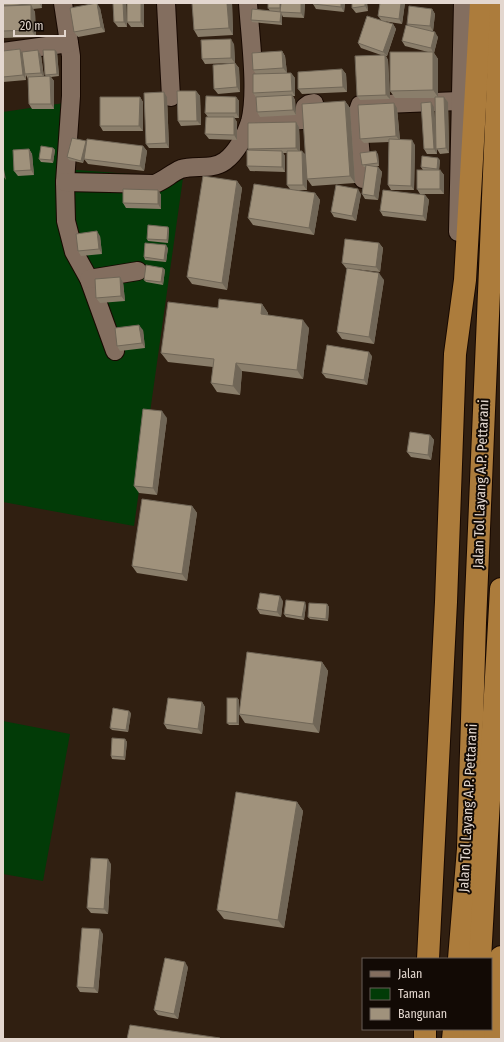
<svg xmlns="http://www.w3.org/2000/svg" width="504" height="1042" font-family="'Fira Sans Condensed',sans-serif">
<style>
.green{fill:#023b07}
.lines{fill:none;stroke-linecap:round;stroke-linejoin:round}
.minor-casing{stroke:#170800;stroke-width:20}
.highway-casing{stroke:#170800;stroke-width:24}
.minor{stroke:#836e5f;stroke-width:18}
.highway{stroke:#ac7c3c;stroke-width:22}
.wall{fill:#8a7e6b}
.shaded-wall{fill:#706657}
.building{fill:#a0927c;stroke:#706657}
.labels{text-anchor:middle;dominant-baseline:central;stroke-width:4;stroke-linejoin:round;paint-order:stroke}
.street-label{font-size:14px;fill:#e3d7cf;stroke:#120a05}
</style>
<rect width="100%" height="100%" fill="#301f11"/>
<g class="green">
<path d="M64 103V169L183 178 134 526 3 502V112Z"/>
<path d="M3 721 70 734 43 881 3 874Z"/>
</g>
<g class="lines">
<g class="minor-casing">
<g id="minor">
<path d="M63 3 71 56V96L65 182 66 221 74 252 89 279 115 351"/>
<path d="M166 3 171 97"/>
<path d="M3 52 69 43"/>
<path d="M250 123 303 120 305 118V107L309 104 314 103"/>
<path d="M363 179 357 114 360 105 459 101"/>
<path d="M65 182 154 184C164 181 171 173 181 169 195 164 211 171 225 161 236 153 246 135 250 122 258 92 250 36 248 3"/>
<path d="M458 232 463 3"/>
<path d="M89 279 138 271"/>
</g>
</g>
<g class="highway-casing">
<g id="highway">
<path d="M428 959 446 602 455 354 465 280 481 3"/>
<path d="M459 959 468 849 475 623 501 9"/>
<path d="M480 959 501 589"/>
<path d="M425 1039V1029"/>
<path d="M453 1039 454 1029"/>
<path d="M474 1039 475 1029"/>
<path d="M495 1039 501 957"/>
</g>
</g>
<use href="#minor" class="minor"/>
<use href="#highway" class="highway"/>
</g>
<g class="wall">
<path d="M3 3V6L42 3V8L33 9 35 12 36 37 3 38Z"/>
<path d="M113 3H126L127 27H118L114 22Z"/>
<path d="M127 3H144V27H131L127 22Z"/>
<path d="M232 3 233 35 198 37 194 30Z"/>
<path d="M305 3 304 18 283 17 282 15V25L252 22 251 20 270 11 268 8Z"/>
<path d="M345 3 344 12 316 9 313 4Z"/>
<path d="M367 3 368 11 356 13 352 8Z"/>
<path d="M380 3H405L402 24 383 21 393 24 396 29 387 56H386L388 60 390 99 360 100 357 96 381 55 361 48 358 43 381 20 378 16Z"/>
<path d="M100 8 105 32 78 37 74 32Z"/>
<path d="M432 9 435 14 433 31H430L438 37 434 53 438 59V97H444L448 102 449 153 440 154 437 149V154H427L424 149 434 107 436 135 435 98H395L390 91 428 52 405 46 402 41 408 25 407 24Z"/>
<path d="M234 44 235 63 239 68 240 92 218 94 214 89 235 63 205 64 202 59Z"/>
<path d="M20 49 22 53 38 50 41 55 44 77 46 76 45 75 57 52 59 76 51 77 54 81V109H32L29 104 28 79 26 75V80L3 82V51Z"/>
<path d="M282 51 285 56 287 73H291L295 78V96H293L295 100 296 115 260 117 257 112 256 97 253 93 256 74 253 70Z"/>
<path d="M342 69 346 74 347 92 302 94 298 89Z"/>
<path d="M196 91 200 96 201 125 181 126 178 121Z"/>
<path d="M140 97 143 102V131H103L100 126Z"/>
<path d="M167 97 169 148H149L146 144Z"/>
<path d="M236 97 239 101V118H234L237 122V140L209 139 205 134 208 117 205 113Z"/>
<path d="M345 101 350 108 355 183 312 186 307 179 306 158 307 190H293L315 193 320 200 314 235 253 225 248 218 290 189 287 185V153H283L285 156V172L250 171 247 166 249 150 248 149 296 122 299 127 300 151 306 155Z"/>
<path d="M397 108 400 140 415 145 414 190H391L388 185 389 142 364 143 360 139Z"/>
<path d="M86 141 143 146 147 151 144 171 88 164 84 159 83 163 69 160 67 157Z"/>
<path d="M53 148 55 150 53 163 41 162 39 159Z"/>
<path d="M29 149 32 154 34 175 18 176 14 171Z"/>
<path d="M378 154 379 166H374L378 167 382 172 378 200 365 199 362 194 366 167H364L362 165Z"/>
<path d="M440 160 439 170H440L444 175V194H420L417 189 423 170 421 167Z"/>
<path d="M237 181 242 188 227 290 192 284 187 277Z"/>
<path d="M158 190 161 195V209L126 208 123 203Z"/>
<path d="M361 194 356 221 334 217 331 212Z"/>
<path d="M425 195 429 200 426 221 383 216 380 211Z"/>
<path d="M168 227 169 229 168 243 148 241 147 239Z"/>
<path d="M100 236 102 254 81 256 78 251Z"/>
<path d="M379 243 383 248 380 272 354 269 384 280 374 344 342 339 337 332 347 268H346L342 263Z"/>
<path d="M168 248 166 262 145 260 144 257Z"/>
<path d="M163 268 165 270 163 285 146 282 144 280Z"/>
<path d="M120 277 123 282 125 301 100 303 96 298Z"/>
<path d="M262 304 268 313V315L309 328 303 379 242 371 240 395 217 392 211 383 213 367 168 362 161 353 218 308Z"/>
<path d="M143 330 145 348 120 351 117 346Z"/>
<path d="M372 356 367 385 326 378 322 373Z"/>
<path d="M167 418 157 495 139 493 134 486Z"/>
<path d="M430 435 434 440 431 460 411 457 407 452Z"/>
<path d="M192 506 197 513 187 581 137 573 132 566Z"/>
<path d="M283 601 281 617 260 614 257 609Z"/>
<path d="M327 604 329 607 328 621 310 619 308 617Z"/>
<path d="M306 605 304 620 286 617 284 614Z"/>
<path d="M322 662 328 671 319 733 245 723 239 714V725H229L227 723 237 698 239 700V712Z"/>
<path d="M202 702 205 707 202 734 167 729 164 724Z"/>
<path d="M131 713 128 732 112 730 110 728Z"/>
<path d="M125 739 127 742 125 760 112 759 111 756Z"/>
<path d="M297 802 303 811 284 928 224 919 217 910Z"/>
<path d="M111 864 108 914 91 913 87 908Z"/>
<path d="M103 934 98 993 80 992 77 987Z"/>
<path d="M188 967 178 1019 158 1015 154 1010Z"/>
</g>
<g class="shaded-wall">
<path d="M39 3H42V8Z"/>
<path d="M97 3 100 8 105 32 101 27Z"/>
<path d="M123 3H126L127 27 124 22Z"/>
<path d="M141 3H144V27L141 22Z"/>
<path d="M227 3H232L233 35 229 28Z"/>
<path d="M301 3H305L304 18 301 13Z"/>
<path d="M341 3H345L344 12 341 7Z"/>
<path d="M365 3H367L368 11 365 6Z"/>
<path d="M401 3H405L402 24 399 19Z"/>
<path d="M31 5 35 12 36 37 31 30Z"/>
<path d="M432 9 435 14 433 31 430 26Z"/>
<path d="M281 13 282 15V25L280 22Z"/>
<path d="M393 24 396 29 387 56 383 52Z"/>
<path d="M435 32 438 37 434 53 438 59V97L433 90V52L431 48Z"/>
<path d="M231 39 234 44 235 63 231 58Z"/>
<path d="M20 49 23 54 25 74 26 80 23 75Z"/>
<path d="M38 50 41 55 44 78 41 73Z"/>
<path d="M55 50 57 52 59 76 57 74Z"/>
<path d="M282 51 285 56 287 73 283 68Z"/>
<path d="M385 55 388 60 390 99 386 95Z"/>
<path d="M235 63 239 68 240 92 237 87Z"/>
<path d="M342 69 346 74 347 92 343 87Z"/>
<path d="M291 73 295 78V96L292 91Z"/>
<path d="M50 76 54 81V109L51 104Z"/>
<path d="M196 91 200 96 201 125 197 121Z"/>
<path d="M164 92 167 97 169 148 166 143Z"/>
<path d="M292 95 295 100 296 115 293 110Z"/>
<path d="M140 97 143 102V131L139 126Z"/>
<path d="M236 97 239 101V118L236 113Z"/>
<path d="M444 97 448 102 449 153 446 148Z"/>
<path d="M345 101 350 108 355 183 350 176Z"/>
<path d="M431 102 434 107 437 154 434 149Z"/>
<path d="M394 103 397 108 400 141 396 136Z"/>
<path d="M234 117 237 122V140L234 135Z"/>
<path d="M296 122 299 127 300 153 296 148Z"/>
<path d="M412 140 415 145 414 190 411 186Z"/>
<path d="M86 141 88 143 83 163 81 161Z"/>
<path d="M143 146 147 151 144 171 140 166Z"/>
<path d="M53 148 55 150 53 163 51 160Z"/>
<path d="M29 149 32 154 34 175 31 170Z"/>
<path d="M282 151 285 156V172L282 167Z"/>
<path d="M302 151 306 155 307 190 303 185Z"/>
<path d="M376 151 378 154 379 166 378 163Z"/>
<path d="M438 158 440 160 439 171 437 169Z"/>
<path d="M3 164 6 180 3 176Z"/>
<path d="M378 167 382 172 378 200 374 196Z"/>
<path d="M440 170 444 175V194L440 189Z"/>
<path d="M237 181 242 188 227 290 222 283Z"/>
<path d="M358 189 361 194 356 221 352 216Z"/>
<path d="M158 190 161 195V209L158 204Z"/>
<path d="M315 193 320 200 314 235 309 228Z"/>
<path d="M425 195 429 200 426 221 423 216Z"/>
<path d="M168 227 169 229 168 243 167 240Z"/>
<path d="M97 231 100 236 102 254 99 249Z"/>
<path d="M379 243 383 248 380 272 376 267Z"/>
<path d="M166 245 168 248 166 262 164 260Z"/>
<path d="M163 268 165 270 163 285 161 282Z"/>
<path d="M379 273 384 280 374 344 369 337Z"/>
<path d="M120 277 123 282 125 301 121 296Z"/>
<path d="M262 304 268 313 267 323 261 314Z"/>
<path d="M303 320 309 328 303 379 297 370Z"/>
<path d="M139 325 143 330 145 348 142 343Z"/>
<path d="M369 352 372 356 367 385 364 380Z"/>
<path d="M236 363 242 371 240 395 233 386Z"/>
<path d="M162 411 167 418 157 495 153 488Z"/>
<path d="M430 435 434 440 431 460 428 455Z"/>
<path d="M192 506 197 513 187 581 182 574Z"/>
<path d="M280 596 283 601 281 617 277 612Z"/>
<path d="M305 602 306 605 304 620 302 617Z"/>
<path d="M327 604 329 607 328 621 326 619Z"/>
<path d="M322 662 328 671 319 733 313 724Z"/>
<path d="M237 698 239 700V725L237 723Z"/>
<path d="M202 702 205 707 202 734 198 729Z"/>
<path d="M129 711 131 713 128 732 126 730Z"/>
<path d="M125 739 127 742 125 760 124 757Z"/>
<path d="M297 802 303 811 284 928 278 920Z"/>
<path d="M108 859 111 864 108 914 104 909Z"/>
<path d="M100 929 103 934 98 993 94 988Z"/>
<path d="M185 962 188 967 178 1019 174 1014Z"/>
</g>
<g class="building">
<path d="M3 3H39L18 5 4 6Z"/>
<path d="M97 3 101 27 74 32 70 8Z"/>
<path d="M113 3H123L124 22H114Z"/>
<rect x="127" y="3" width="14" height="19"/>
<path d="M192 3H227L229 28 194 30Z"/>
<rect x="268" y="3" width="12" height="5"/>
<path d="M281 3H301V13L280 12Z"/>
<path d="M313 3H341V7L313 4Z"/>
<path d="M352 3H365V6L352 8Z"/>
<path d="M380 3H401L399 19 378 16Z"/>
<path d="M31 5V30L3 31V6Z"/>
<path d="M409 6 432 9 430 26 407 24Z"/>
<path d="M252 9 281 12 280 22 251 20Z"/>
<path d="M367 16 393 24 383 52 358 43Z"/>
<path d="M406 25 435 32 431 48 402 41Z"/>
<path d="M231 39V58L202 59 201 40Z"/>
<path d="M20 49 23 75 3 77V51Z"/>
<path d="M38 50 41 73 25 74 22 52Z"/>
<path d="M43 50H55L57 74 45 75Z"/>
<path d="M282 51 283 68 253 70 252 53Z"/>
<path d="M390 52H433V90L390 91Z"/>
<path d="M385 55 386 95 357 96 355 56Z"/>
<path d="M235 63 237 87 214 89 213 65Z"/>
<path d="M342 69 343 87 298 89V72Z"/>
<path d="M291 73 292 91 253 93V74Z"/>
<path d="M50 76 51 104H29L28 77Z"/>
<path d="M177 91H196L197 121H178Z"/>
<path d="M164 92 166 143 146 144 144 93Z"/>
<path d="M292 95 293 110 257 112 256 97Z"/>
<path d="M206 96 236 97V113H205Z"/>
<path d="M100 97H140L139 126H100Z"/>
<path d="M435 97H444L446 148 436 149Z"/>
<path d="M345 101 350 176 307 179 302 104Z"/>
<path d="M431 102 434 149H424L421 103Z"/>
<path d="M394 103 396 136 360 139 358 105Z"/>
<path d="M206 117H234V135L205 134Z"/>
<path d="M296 122V148L248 149V123Z"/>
<path d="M72 138 86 141 81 161 67 157Z"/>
<path d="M87 139 143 146 140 166 84 159Z"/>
<path d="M389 139 412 140 411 186 388 185Z"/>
<path d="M41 146 53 148 51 160 39 159Z"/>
<path d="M29 149 31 170 14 171 13 150Z"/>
<path d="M247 150 282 151V167L247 166Z"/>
<path d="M287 151H302L303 185H287Z"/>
<path d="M376 151 378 163 362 165 360 153Z"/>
<path d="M422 156 438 158 437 169 421 167Z"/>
<path d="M366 165 378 167 374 196 362 194Z"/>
<rect x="417" y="170" width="23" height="19"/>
<path d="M203 176 237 181 222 283 187 277Z"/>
<path d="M254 184 315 193 309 228 248 218Z"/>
<path d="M336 185 358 189 352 216 331 212Z"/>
<path d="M123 189 158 190V204L123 203Z"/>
<path d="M383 190 425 195 423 216 380 211Z"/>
<path d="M148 225 168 227 167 240 147 239Z"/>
<path d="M97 231 99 249 78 251 76 234Z"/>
<path d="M345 239 379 243 376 267 342 263Z"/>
<path d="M145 243 166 245 164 260 144 257Z"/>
<path d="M146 265 163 268 161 282 144 280Z"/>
<path d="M347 268 379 273 369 337 337 332Z"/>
<path d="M120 277 121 296 96 298 95 279Z"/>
<path d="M219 299 262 304 261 314 303 320 297 370 236 363 233 386 211 383 214 359 161 353 168 302 218 308Z"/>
<path d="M139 325 142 343 117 346 115 328Z"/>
<path d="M327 345 369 352 364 380 322 373Z"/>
<path d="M143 409 162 411 153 488 134 486Z"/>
<path d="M410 432 430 435 428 455 407 452Z"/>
<path d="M142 499 192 506 182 574 132 566Z"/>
<path d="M260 593 280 596 277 612 257 609Z"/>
<path d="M286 600 305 602 302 617 284 614Z"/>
<path d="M309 603 327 604 326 619 308 617Z"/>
<path d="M247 652 322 662 313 724 239 714Z"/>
<path d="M168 698 202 702 198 729 164 724Z"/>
<rect x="227" y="698" width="10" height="25"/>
<path d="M113 708 129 711 126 730 110 728Z"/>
<path d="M112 738 125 739 124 757 111 756Z"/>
<path d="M236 792 297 802 278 920 217 910Z"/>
<path d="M91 858 108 859 104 909 87 908Z"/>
<path d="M82 928 100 929 94 988 77 987Z"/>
<path d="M165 958 185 962 174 1014 154 1010Z"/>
<path d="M130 1025 220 1038V1039H127Z"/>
</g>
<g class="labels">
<g class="street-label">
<text transform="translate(481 484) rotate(-88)">Jalan Tol Layang A.P. Pettarani</text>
<text transform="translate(468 808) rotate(-87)">Jalan Tol Layang A.P. Pettarani</text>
</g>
</g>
<rect width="504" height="1042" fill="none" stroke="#e3d7cf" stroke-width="8"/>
<rect x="362" y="958" width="130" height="72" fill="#120a05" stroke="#665c56"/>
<rect x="370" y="971" width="20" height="6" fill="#836e5f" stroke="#665c56"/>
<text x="398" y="978" font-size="12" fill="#e3d7cf">Jalan</text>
<rect x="370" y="988" width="20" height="12" fill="#023b07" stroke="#665c56"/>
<text x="398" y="998" font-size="12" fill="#e3d7cf">Taman</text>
<rect x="370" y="1008" width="20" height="12" fill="#a0927c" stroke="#665c56"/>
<text x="398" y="1018" font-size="12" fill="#e3d7cf">Bangunan</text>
<path d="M14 30v6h51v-6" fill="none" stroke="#e3d7cf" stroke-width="2"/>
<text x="20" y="30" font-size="12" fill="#e3d7cf" stroke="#120a05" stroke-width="3" paint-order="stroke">20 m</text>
</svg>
